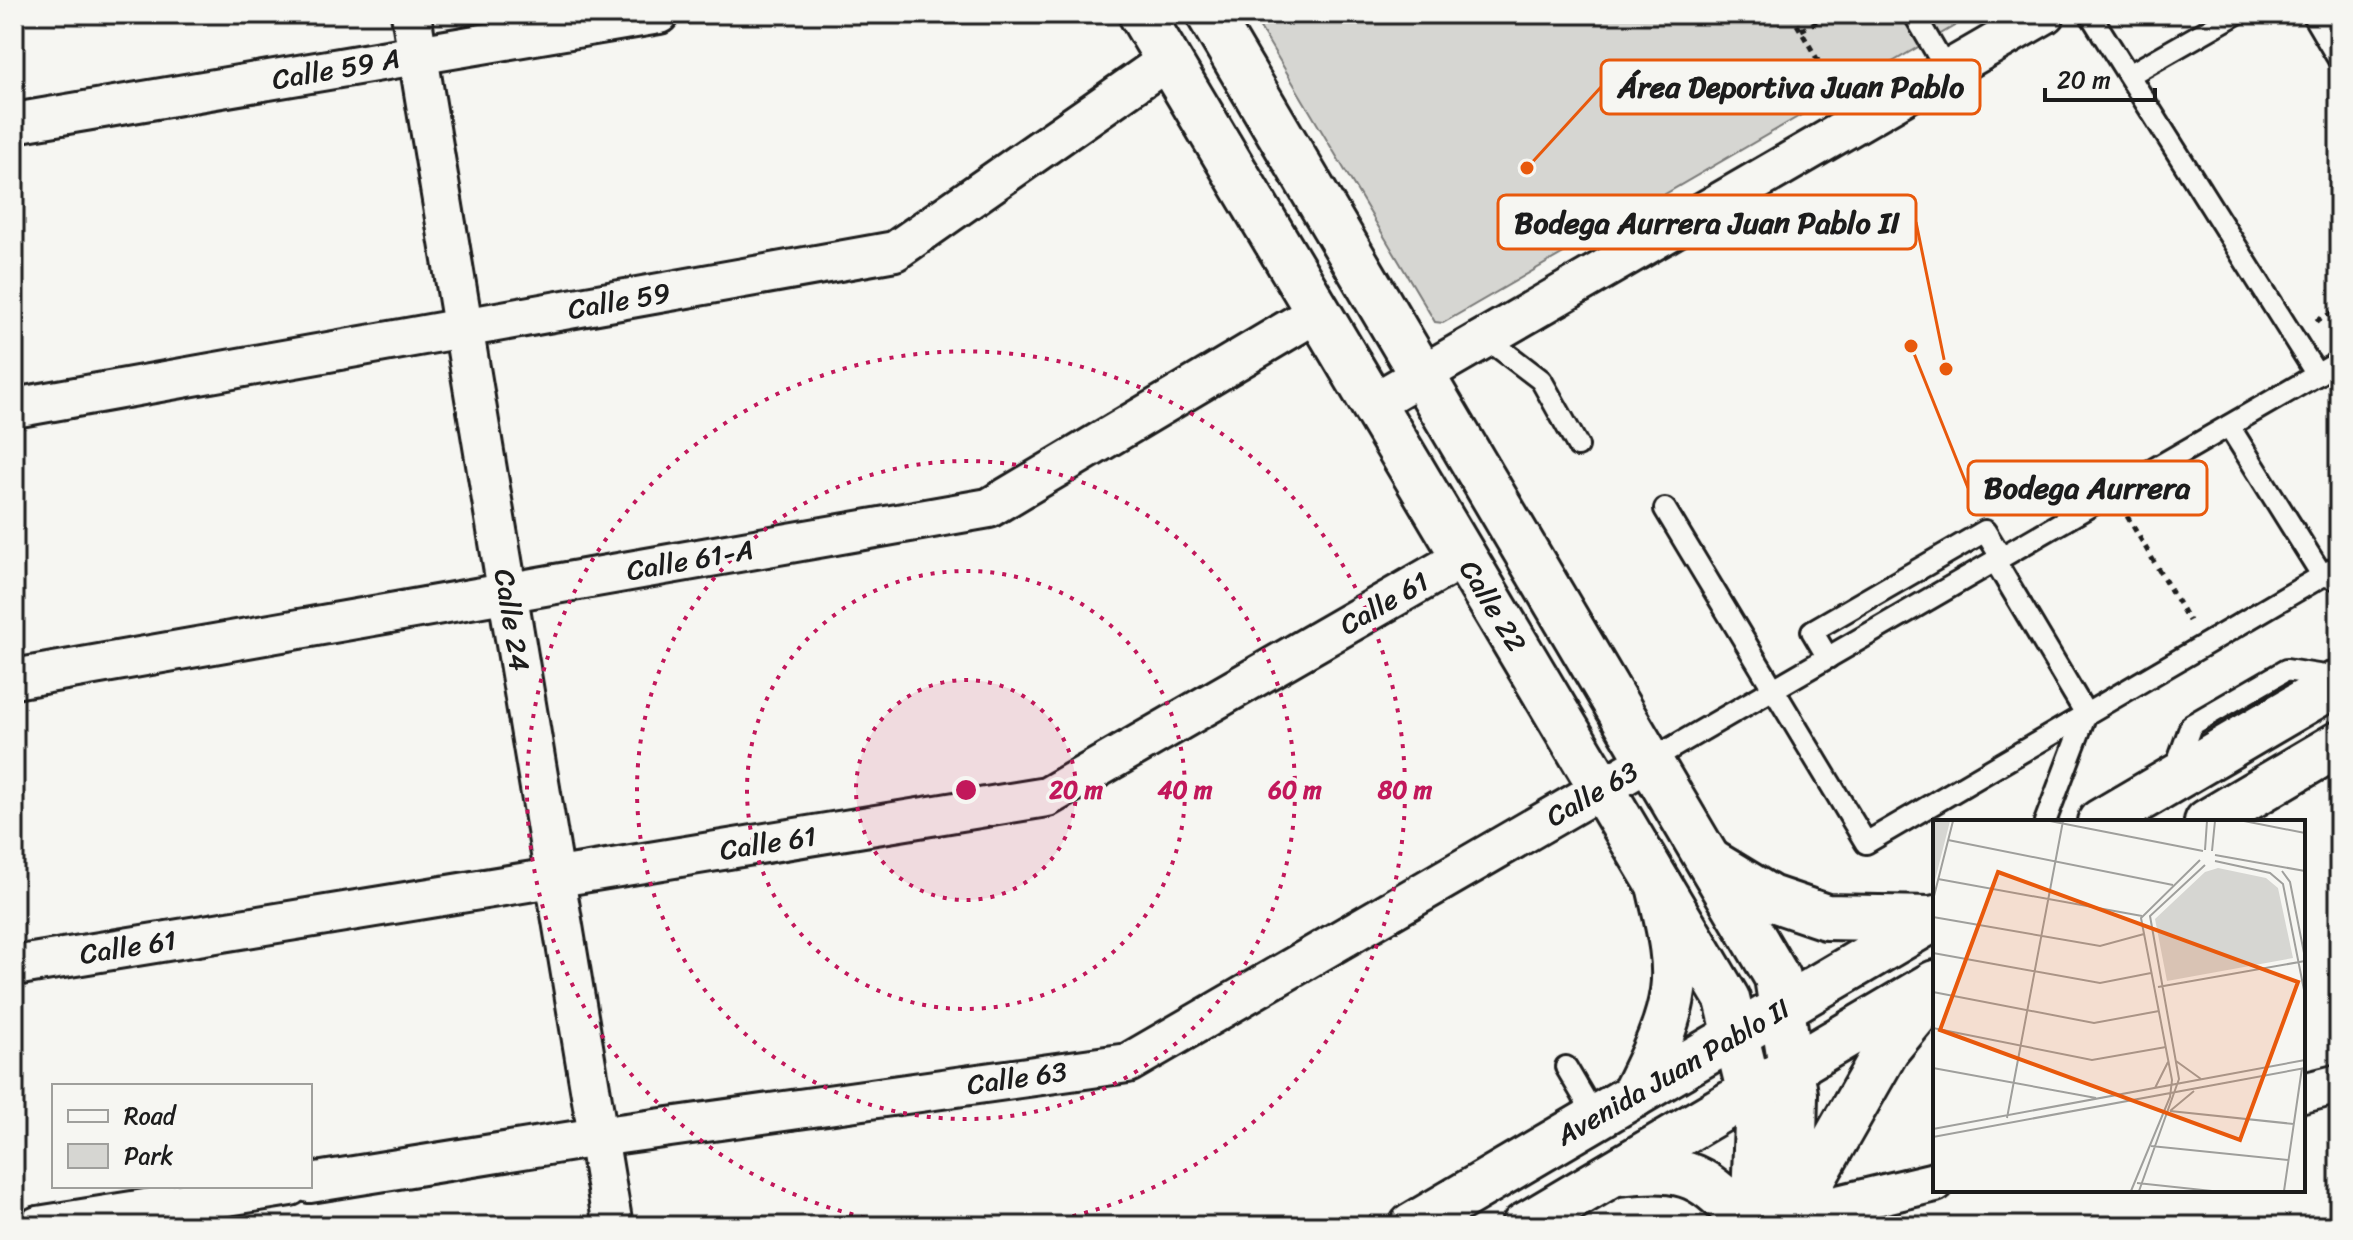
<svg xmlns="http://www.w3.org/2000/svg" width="2353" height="1240" font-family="Sriracha,sans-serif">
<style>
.green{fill:#d6d6d2;stroke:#797977;stroke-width:2}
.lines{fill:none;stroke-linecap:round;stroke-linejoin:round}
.service-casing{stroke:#1c1c1c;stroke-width:26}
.minor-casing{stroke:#1c1c1c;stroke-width:44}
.tertiary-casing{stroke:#1c1c1c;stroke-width:50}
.secondary-casing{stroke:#1c1c1c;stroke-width:50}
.path{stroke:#1c1c1c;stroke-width:5;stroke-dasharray:6 6;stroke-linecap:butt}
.service{stroke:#f6f6f2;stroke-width:20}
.minor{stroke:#f6f6f2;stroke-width:38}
.tertiary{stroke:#f6f6f2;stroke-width:44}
.secondary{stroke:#f6f6f2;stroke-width:44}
.ring{fill:none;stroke:#c2185b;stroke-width:4;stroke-dasharray:4 8}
.labels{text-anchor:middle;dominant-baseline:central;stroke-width:7;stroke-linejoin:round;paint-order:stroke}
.street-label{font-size:28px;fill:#1c1c1c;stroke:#f6f6f2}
.inset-road{fill:none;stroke:#9f9f9c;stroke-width:2}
.view{fill:#e8590c;fill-opacity:0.15;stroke:#e8590c;stroke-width:4}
.inset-edge{fill:none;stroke:#1c1c1c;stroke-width:4}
.centre{fill:#c2185b;stroke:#f6f6f2;stroke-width:4}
.ring-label{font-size:24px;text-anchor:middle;font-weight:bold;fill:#c2185b;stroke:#f6f6f2;stroke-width:7;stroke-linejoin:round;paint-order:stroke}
.leader{fill:none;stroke:#e8590c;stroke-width:3}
.callout-dot{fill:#e8590c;stroke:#f6f6f2;stroke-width:3}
.callout{fill:#f6f6f2;stroke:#e8590c;stroke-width:3}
.callout-label{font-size:30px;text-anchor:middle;font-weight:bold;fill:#1c1c1c}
</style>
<rect width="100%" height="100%" fill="#f6f6f2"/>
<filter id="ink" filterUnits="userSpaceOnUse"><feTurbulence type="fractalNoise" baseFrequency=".0125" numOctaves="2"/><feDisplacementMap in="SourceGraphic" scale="16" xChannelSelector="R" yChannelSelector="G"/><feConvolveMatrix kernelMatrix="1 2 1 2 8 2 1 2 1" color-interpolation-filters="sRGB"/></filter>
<g filter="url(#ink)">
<path class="green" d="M1252 14H1975L1443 323 1435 322Z"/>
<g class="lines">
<g class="service-casing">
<g id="service">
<path d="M1914 14 1947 71"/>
<path d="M2090 14 2317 375"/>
<path d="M2312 14 2339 60"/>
<path d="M2129 75 2236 14"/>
<path d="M1486 338 1541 380 1578 446"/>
<path d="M2229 426 2322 575 2334 578"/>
<path d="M1665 509 1866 843 2339 566"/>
<path d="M1995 561 2086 714 2045 822"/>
<path d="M1828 658 1812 631 1985 531 2001 557"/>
<path d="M1649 761 2339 362"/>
<path d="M2174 773 2191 725 2286 670 2337 678"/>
<path d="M1566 1067 1596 1118"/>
</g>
</g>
<g class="minor-casing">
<g id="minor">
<path d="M411 14 613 1226"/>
<path d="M14 123 659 14"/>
<path d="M1373 403 2045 14"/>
<path d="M14 408 895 251 1168 60"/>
<path d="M14 679 989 508 1318 312"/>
<path d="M14 966 1047 797 1464 557"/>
<path d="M2303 1093 2339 1084"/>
<path d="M310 1183 598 1137 1128 1063 1649 761"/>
<path d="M1792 1216 1935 1182"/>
<path d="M38 1226 290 1186"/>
</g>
</g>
<g class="tertiary-casing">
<g id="tertiary">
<path d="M1141 14 1727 999 1757 1123 1753 1226"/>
<path d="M1209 14 1777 977 1795 1094 1792 1226"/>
</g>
</g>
<g class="secondary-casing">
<g id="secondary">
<path d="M2100 822 2339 682"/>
<path d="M2207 822 2339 744"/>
<path d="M1709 861 1770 898 1826 917 1932 919"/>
<path d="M1633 1096C1649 1063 1668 1028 1673 991 1678 956 1666 918 1659 885"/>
<path d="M1619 1173C1689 1165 1703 1175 1750 1226"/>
<path d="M1792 1216 1887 1049 1926 1002"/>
<path d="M1412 1226 1935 918"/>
<path d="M1524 1226 1935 983"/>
</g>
</g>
<g class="path">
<path d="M1791 14 1837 93"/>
<path d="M1801 30 1831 14"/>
<path d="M2316 321 2339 309"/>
<path d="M2127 516 2189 621"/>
</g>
<use href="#service" class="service"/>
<use href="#minor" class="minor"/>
<use href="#tertiary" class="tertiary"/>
<use href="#secondary" class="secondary"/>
</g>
</g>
<circle cx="966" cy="790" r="110" fill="#c2185b" fill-opacity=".12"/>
<g class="ring">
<circle cx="966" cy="790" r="110"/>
<circle cx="966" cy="790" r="219"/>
<circle cx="966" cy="790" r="329"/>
<path d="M912 1226A439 439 0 1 1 1020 1226"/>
</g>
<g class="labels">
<g class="street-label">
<text transform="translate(336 69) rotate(-10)">Calle 59 A</text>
<text transform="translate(619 301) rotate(-10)">Calle 59</text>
<text transform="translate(690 560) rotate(-10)">Calle 61-A</text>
<text transform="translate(1384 603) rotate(-30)">Calle 61</text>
<text transform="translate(1493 606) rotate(59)">Calle 22</text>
<text transform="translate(512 620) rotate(81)">Calle 24</text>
<text transform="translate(1592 794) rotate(-30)">Calle 63</text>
<text transform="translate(768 843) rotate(-9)">Calle 61</text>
<text transform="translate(128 947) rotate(-9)">Calle 61</text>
<text transform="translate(1673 1072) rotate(-30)">Avenida Juan Pablo II</text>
<text transform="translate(1017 1078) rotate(-8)">Calle 63</text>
</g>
</g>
<g transform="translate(1933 820)">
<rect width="372" height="372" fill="#f6f6f2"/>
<path d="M0 1H17L0 68ZM285 48 333 58 345 68 360 138 234 161 222 99 272 52Z" fill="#d6d6d2"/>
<path class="inset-road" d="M117 1 270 31M311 1 372 13M15 20 240 65M272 30 274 1M279 31 282 1M282 35 372 51M282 41 337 53 350 64 372 175M349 51 357 62 372 138M5 59 209 96M0 80 20 1M0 97 167 126 211 114M0 133 167 163 218 153M225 167 372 141M0 172 161 203 226 191M0 208 159 240 233 227M243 241 268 259M0 248 163 278M222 268 235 242M237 291 361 304M237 291 261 271M74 298 130 1M0 309 372 240M0 317 372 248M218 326 355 340M204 363 279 371M198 371 237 277 239 260 208 98 267 40M206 371 246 259 217 96 272 45M351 371 369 248"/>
<path class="view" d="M65 52 365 162 307 320 7 210Z"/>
<rect width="372" height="372" class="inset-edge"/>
</g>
<circle cx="966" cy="790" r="12" class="centre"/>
<g class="ring-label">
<text x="1076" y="798">20 m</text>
<text x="1185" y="798">40 m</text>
<text x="1295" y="798">60 m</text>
<text x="1405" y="798">80 m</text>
</g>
<path class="leader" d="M1527 168L1601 87M1946 369L1916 222M1911 346L1968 488"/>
<g class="callout-dot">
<circle cx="1527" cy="168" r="8"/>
<circle cx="1946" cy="369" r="8"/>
<circle cx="1911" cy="346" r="8"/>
</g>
<g class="callout">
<rect x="1601" y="60" width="379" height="54" rx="8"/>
<rect x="1498" y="195" width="418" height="54" rx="8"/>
<rect x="1968" y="461" width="239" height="54" rx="8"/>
</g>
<g class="callout-label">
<text x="1791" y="97">Área Deportiva Juan Pablo</text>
<text x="1707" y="233">Bodega Aurrera Juan Pablo II</text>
<text x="2087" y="498">Bodega Aurrera</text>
</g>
<rect width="2353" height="1240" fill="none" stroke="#f6f6f2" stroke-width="48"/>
<rect x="24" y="24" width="2305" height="1192" fill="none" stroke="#1c1c1c" stroke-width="3" filter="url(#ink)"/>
<rect x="52" y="1084" width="260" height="104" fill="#f6f6f2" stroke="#9f9f9c" stroke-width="2"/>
<rect x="68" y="1110" width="40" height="12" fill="#f6f6f2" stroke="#9f9f9c" stroke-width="2"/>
<text x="124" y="1124" font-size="24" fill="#1c1c1c">Road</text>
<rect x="68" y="1144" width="40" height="24" fill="#d6d6d2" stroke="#9f9f9c" stroke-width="2"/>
<text x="124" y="1164" font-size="24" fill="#1c1c1c">Park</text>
<path d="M2045 88v12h110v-12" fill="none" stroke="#1c1c1c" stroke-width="4"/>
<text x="2057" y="88" font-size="24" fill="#1c1c1c" stroke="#f6f6f2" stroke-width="6" paint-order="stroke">20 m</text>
</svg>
